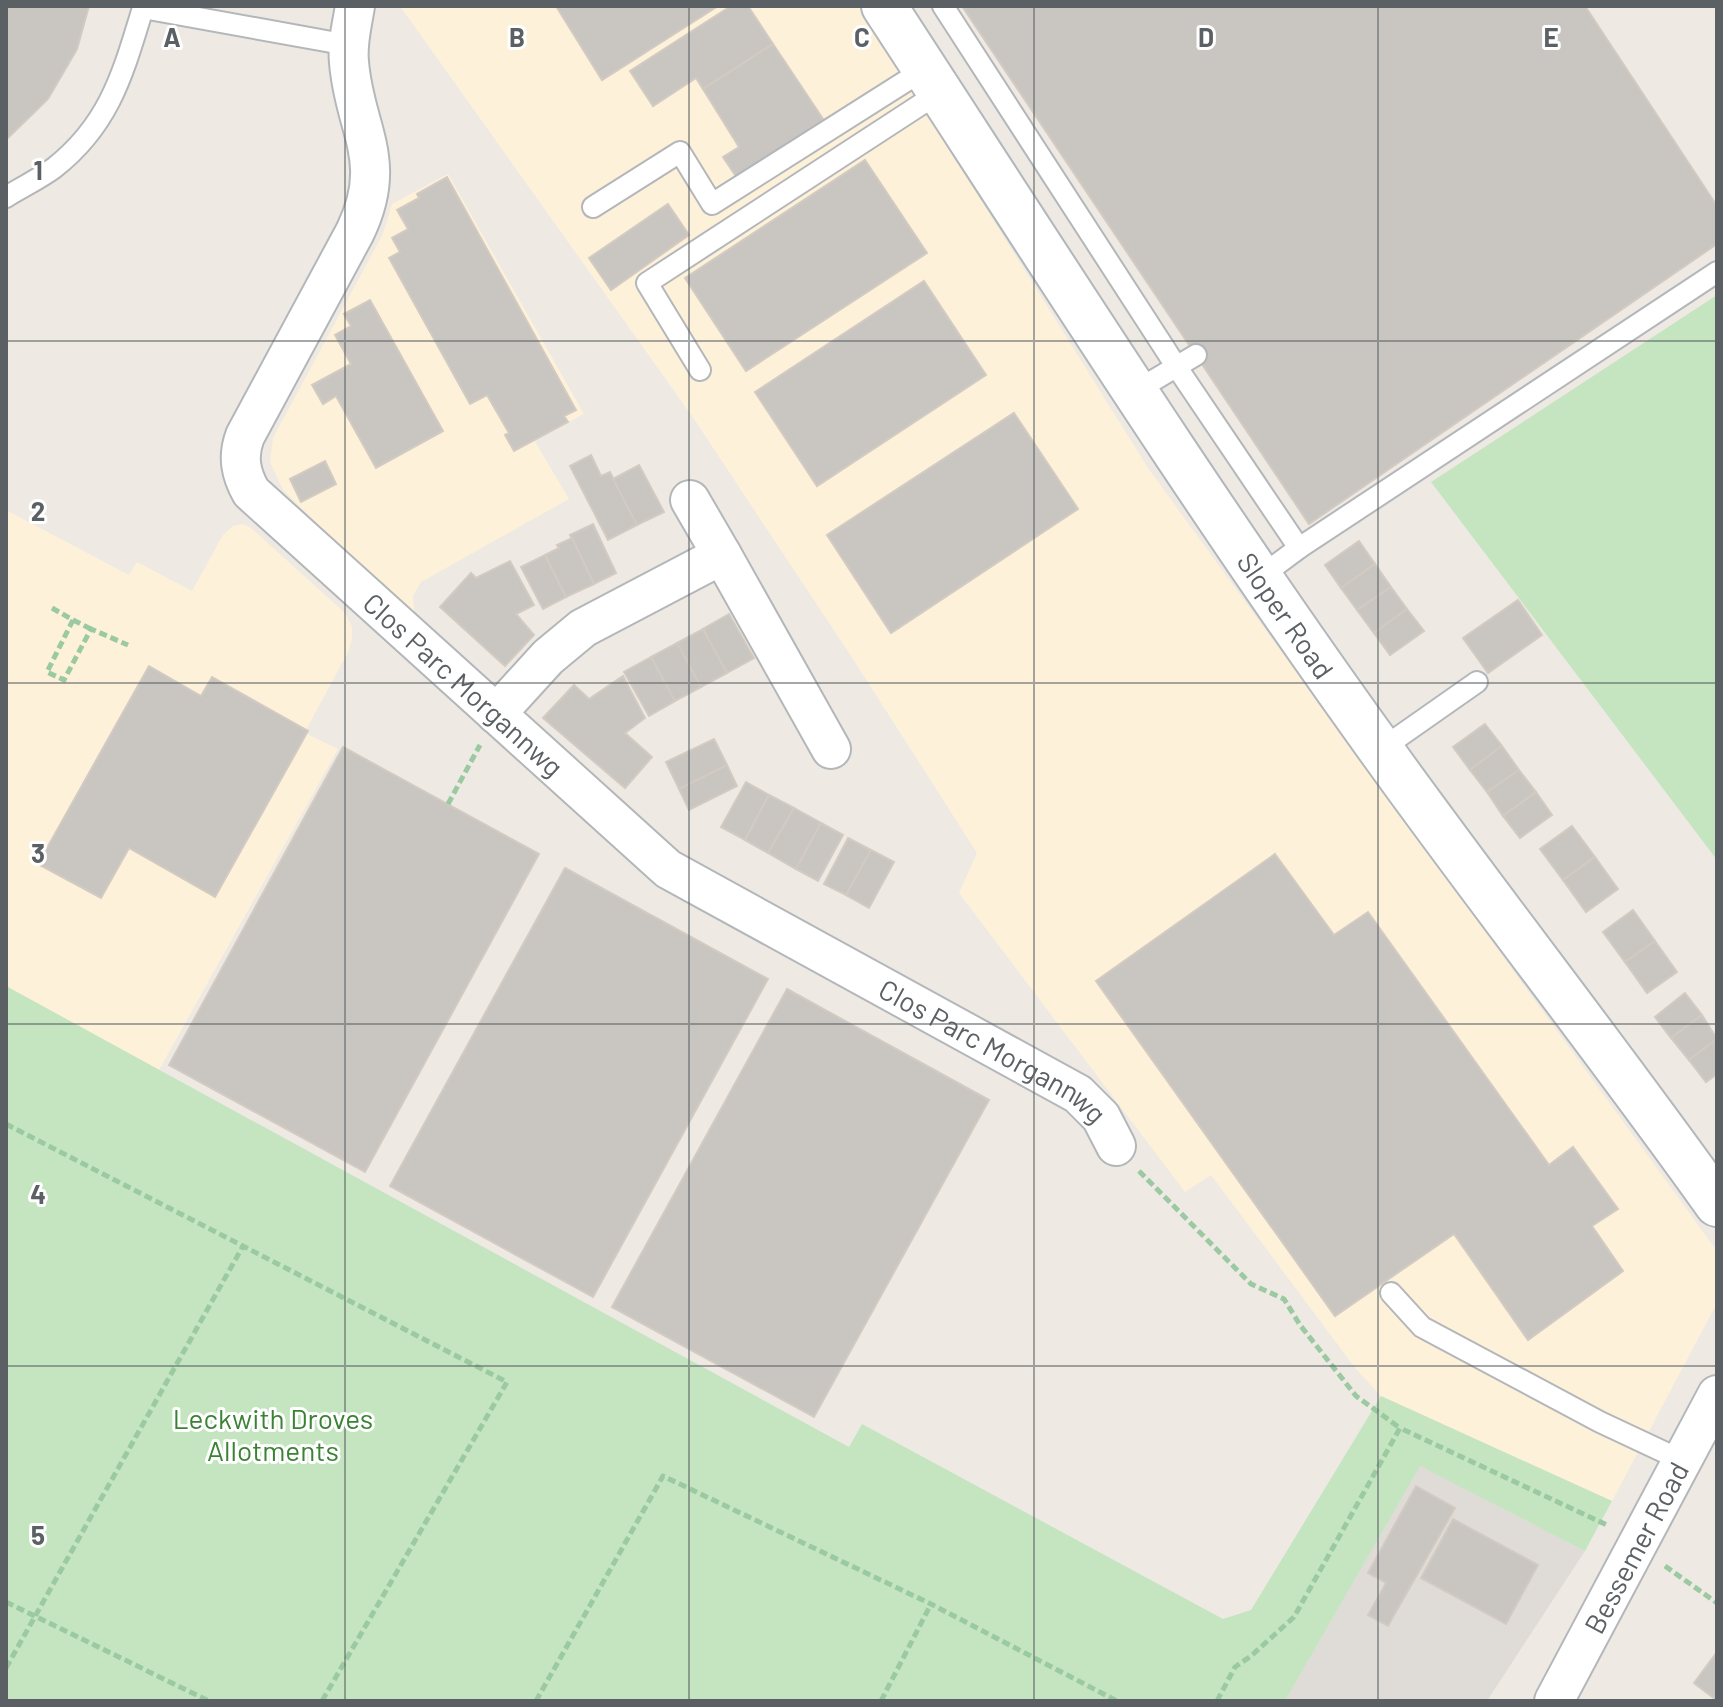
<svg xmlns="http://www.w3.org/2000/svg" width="1723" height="1707" font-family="Barlow,sans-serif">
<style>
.commercial{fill:#fdf1d9}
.industrial{fill:#dfdcd8}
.green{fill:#c4e5c0}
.building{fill:#c9c5c1;stroke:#d3cbc2;stroke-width:2}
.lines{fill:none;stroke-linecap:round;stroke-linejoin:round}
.lane-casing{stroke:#b4b7ba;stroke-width:24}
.street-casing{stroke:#b4b7ba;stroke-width:42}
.secondary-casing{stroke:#b2b7bb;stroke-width:48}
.path{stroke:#9ac9a2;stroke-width:5;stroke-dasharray:8 4;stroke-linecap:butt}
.lane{stroke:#fff;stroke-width:20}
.street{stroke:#fff;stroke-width:38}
.secondary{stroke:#fff;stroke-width:44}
.grid{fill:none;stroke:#5b6064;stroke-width:2;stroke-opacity:0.55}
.labels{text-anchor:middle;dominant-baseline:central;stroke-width:6;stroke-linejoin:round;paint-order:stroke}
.street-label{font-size:28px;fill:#5b6064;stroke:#fff}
.park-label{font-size:28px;fill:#3b8235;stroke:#fff}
.grid-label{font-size:26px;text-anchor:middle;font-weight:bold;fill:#5b6064;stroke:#fff;stroke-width:6;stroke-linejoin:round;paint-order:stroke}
</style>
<rect width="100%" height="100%" fill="#eeeae3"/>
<g class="commercial">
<path d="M400 6H860L1148 468 1717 1251V1303L1612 1501 1381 1396 1356 1369 1211 1175 1185 1192 959 893 977 853 853 659 692 416Z"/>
<path d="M448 174 584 414 534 440 569 499 421 582 413 596 415 620 283 490 270 462 273 438 383 234 392 204Z"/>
<path d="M6 510 129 575 137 562 192 591 223 535 233 526 243 524 251 528 345 613 352 627V639L348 652 306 730 307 734 338 749 159 1070 6 986Z"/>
</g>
<path class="industrial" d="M1420 1465 1585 1551 1487 1701H1285Z"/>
<g class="green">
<path d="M1717 295V860L1431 482Z"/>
<path d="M6 986 849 1447 862 1424 1223 1619 1251 1610 1381 1396 1612 1501 1585 1551 1420 1466 1285 1701H6Z"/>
</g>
<g class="building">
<path d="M6 6H89L77 49 48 99 7 139Z"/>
<path d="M556 6H718L602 80Z"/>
<path d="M731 6H748L773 44 703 89 696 78 653 106 630 71Z"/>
<path d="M962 6H1585L1717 206V244L1309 524Z"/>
<path d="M773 44 825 122 737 178 723 157 739 147 703 89Z"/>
<path d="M865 160 927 253 746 371 685 278Z"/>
<path d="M447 177 576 410 564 416 568 422 514 451 505 435 509 433 487 395 470 404 389 258 400 252 392 238 408 229 397 210 419 198 417 194Z"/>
<path d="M668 204 689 235 611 290 589 258Z"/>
<path d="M924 281 986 375 817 486 755 392Z"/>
<path d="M370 300 443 431 376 468 336 396 323 404 312 385 351 364 335 335 351 326 344 314Z"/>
<path d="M1014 413 1078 509 891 633 827 535Z"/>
<path d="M591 455 601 476 610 472 637 525 608 540 570 466Z"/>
<path d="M325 461 336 484 301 502 290 479Z"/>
<path d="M639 465 664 512 637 525 613 479Z"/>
<path d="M593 524 616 573 594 584 570 535Z"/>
<path d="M572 538 594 584 566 597 545 555 559 548 557 545Z"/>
<path d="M1359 541 1375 564 1341 588 1325 565Z"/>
<path d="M545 555 566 597 543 609 521 567Z"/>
<path d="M510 561 534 605 516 614 534 635 505 666 440 607 471 573 476 578Z"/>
<path d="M1375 564 1391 587 1357 610 1341 588Z"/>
<path d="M1391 587 1407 609 1374 633 1357 610Z"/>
<path d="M1518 600 1542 635 1488 673 1463 638Z"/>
<path d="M1407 609 1424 631 1390 655 1374 633Z"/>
<path d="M729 614 754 658 727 673 703 629Z"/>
<path d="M703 629 727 673 701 687 677 643Z"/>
<path d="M677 643 701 687 675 701 651 657Z"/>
<path d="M651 657 675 701 649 716 624 672Z"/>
<path d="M149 666 201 696 212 677 308 731 215 897 129 848 101 898 38 864Z"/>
<path d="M623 676 645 718 625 733 652 757 625 788 543 718 574 685 589 699Z"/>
<path d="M1485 724 1502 746 1470 770 1453 747Z"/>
<path d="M714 739 727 765 679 789 666 762Z"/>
<path d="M1502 746 1519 770 1487 792 1470 770Z"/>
<path d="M343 747 539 854 365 1172 169 1065Z"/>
<path d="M727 765 737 786 689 810 679 789Z"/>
<path d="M1519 770 1536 792 1503 816 1487 792Z"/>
<path d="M746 782 769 795 745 840 721 827Z"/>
<path d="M1536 792 1552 815 1520 838 1503 816Z"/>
<path d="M769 795 794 808 768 853 745 840Z"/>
<path d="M794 808 821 823 796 869 768 853Z"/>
<path d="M821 823 843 835 818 881 796 869Z"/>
<path d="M1572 826 1595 857 1563 880 1540 849Z"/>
<path d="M848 838 871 850 846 895 824 884Z"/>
<path d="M871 850 894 862 869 908 846 895Z"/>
<path d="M1275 854 1334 935 1368 912 1549 1165 1573 1147 1618 1209 1592 1226 1623 1271 1528 1340 1454 1234 1335 1316 1096 981Z"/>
<path d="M1595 857 1618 889 1586 912 1563 880Z"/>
<path d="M565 868 768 979 593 1297 390 1186Z"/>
<path d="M1633 910 1655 941 1625 962 1603 932Z"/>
<path d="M1655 941 1677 972 1647 993 1625 962Z"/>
<path d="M787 989 989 1100 814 1417 612 1307Z"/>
<path d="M1685 993 1702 1015 1671 1038 1655 1017Z"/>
<path d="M1702 1015 1717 1039 1689 1060 1671 1038Z"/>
<path d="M1717 1039V1074L1706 1082 1689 1060Z"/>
<path d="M1416 1486 1455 1508 1388 1626 1368 1615 1386 1583 1368 1573Z"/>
<path d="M1453 1519 1538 1565 1506 1624 1421 1578Z"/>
<path d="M1717 1652V1696L1715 1699 1694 1683Z"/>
</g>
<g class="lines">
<g class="lane-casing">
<g id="lane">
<path d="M143 6V8L348 45"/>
<path d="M943 6 1176 366 1299 548"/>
<path d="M6 197C22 187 39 179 54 168 110 124 123 73 143 8"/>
<path d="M593 207 680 152 712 204 925 69"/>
<path d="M700 370 647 283 940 92"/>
<path d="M1134 392 1196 355"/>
<path d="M1260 577 1299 548 1717 272"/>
<path d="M1380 750 1477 682"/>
<path d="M1391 1293 1422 1327 1600 1422 1681 1460"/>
</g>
</g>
<g class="street-casing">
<g id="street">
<path id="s1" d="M355 6C352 25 347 43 349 62 354 129 390 160 355 232L245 436C237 457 241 474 251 492L668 869 1078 1094 1101 1117 1116 1146"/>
<path d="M690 500 722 555"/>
<path d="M496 714 548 657 583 628 722 555 831 749"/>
<path id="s2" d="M1554 1701 1717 1395"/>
</g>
</g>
<g class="secondary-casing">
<g id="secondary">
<path id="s3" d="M884 6C1047 256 1206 508 1381 750 1491 903 1608 1051 1717 1204"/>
</g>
</g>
<g class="path">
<path d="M52 608 73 620 47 672 64 680 91 629 128 645"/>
<path d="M73 620 91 629"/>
<path d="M448 804 480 745"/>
<path d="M6 1124 507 1382 322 1701"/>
<path d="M1139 1171 1251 1284 1284 1299 1300 1325 1356 1396 1400 1428"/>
<path d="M1665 1566 1717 1603"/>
<path d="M6 1602 209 1701"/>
<path d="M6 1668 243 1246"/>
<path d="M536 1701 663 1476 931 1604 1117 1701"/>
<path d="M881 1701 931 1604"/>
<path d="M1217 1701 1235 1667 1251 1656 1294 1617 1400 1428 1609 1526"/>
</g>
<use href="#lane" class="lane"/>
<use href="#street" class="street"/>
<use href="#secondary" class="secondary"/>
</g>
<path class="grid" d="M345 6V1701M689 6V1701M1034 6V1701M1378 6V1701M6 341H1717M6 683H1717M6 1024H1717M6 1366H1717"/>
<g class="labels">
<g class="street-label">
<text stroke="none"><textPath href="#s3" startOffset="730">Sloper Road</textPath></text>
<text stroke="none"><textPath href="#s1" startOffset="808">Clos Parc Morgannwg</textPath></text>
<text stroke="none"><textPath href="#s1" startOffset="1456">Clos Parc Morgannwg</textPath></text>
<text stroke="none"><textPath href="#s2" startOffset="174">Bessemer Road</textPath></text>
</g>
<g class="park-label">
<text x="273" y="1418">Leckwith Droves<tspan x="273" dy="32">Allotments</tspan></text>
</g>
</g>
<g class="grid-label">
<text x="172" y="47">A</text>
<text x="517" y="47">B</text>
<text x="862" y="47">C</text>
<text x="1206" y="47">D</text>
<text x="1551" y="47">E</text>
<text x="38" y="180">1</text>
<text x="38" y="521">2</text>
<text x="38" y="863">3</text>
<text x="38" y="1204">4</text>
<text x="38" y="1545">5</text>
</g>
<rect width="1723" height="1707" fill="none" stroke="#5b6064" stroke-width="16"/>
</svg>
